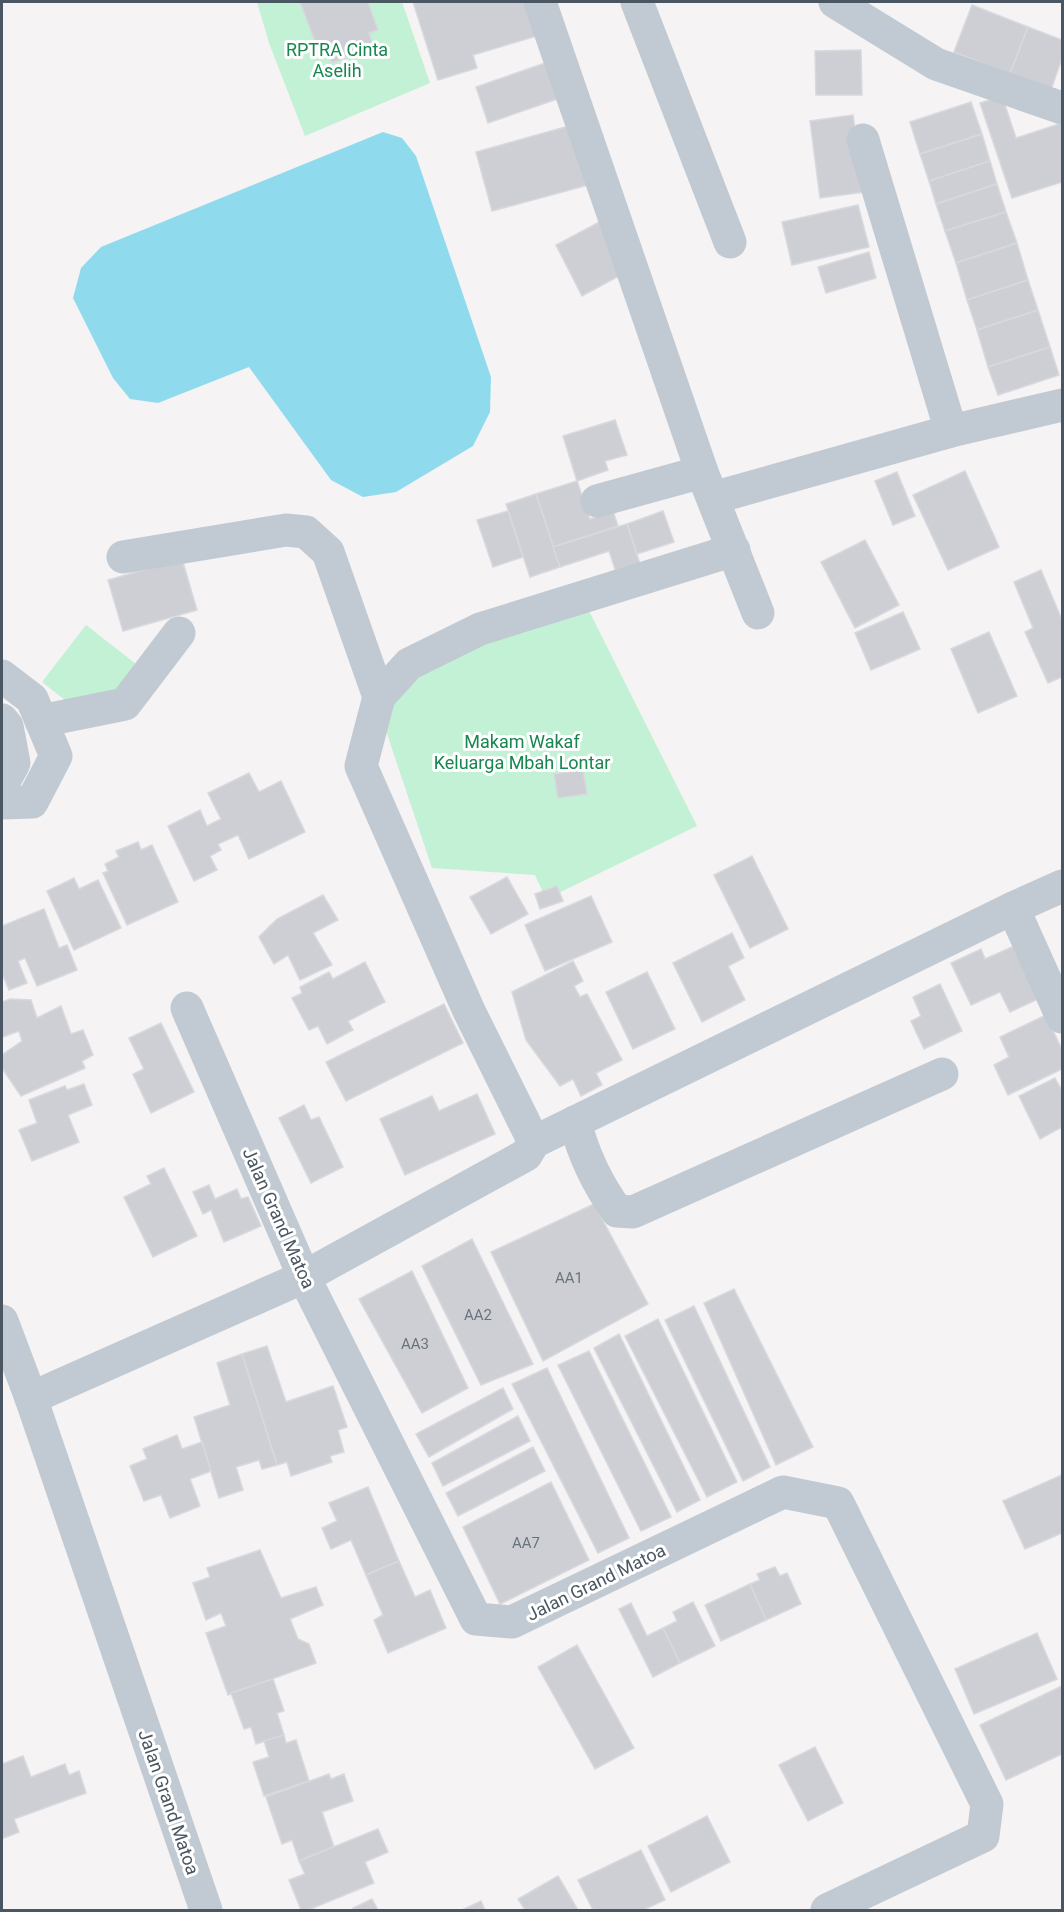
<svg xmlns="http://www.w3.org/2000/svg" width="1064" height="1912" font-family="Roboto,sans-serif">
<style>
.green{fill:#c3f1d5}
.water{fill:#90daee}
.building{fill:#cdcfd5;stroke:#d7d9de;stroke-width:1.5}
.lines{fill:none;stroke-linecap:round;stroke-linejoin:round}
.minor{stroke:#c1cad2;stroke-width:33}
.labels{text-anchor:middle;dominant-baseline:central;stroke-width:6;stroke-linejoin:round;paint-order:stroke}
.number-label{font-size:15px;fill:#6b747e}
.park-label{font-size:18px;fill:#17864f;stroke:#fff}
.street-label{font-size:18px;fill:#4a5661;stroke:#fff}
</style>
<rect width="100%" height="100%" fill="#f5f3f3"/>
<g class="green">
<path d="M257 2H402L430 83 305 136 269 43Z"/>
<path d="M586 605 697 826 546 899 535 875 432 868 369 680Z"/>
<path d="M86 625 136 664 92 721 42 682Z"/>
</g>
<path class="water" d="M383 132 402 138 416 156 491 377 490 412 473 446 396 492 363 497 331 480 249 367 158 403 130 399 113 378 73 298 81 268 101 247Z"/>
<g class="building">
<path d="M300 2H368L378 30 369 33 374 47 332 63 327 49 319 52Z"/>
<path d="M413 2H529L540 35 473 55 477 68 438 80Z"/>
<path d="M972 5 1028 27 1010 74 954 52Z"/>
<path d="M1028 27 1062 40V58L1051 90 1010 74Z"/>
<path d="M861 50 862 95H816L815 51Z"/>
<path d="M551 61 563 97 488 123 476 87Z"/>
<path d="M1002 96 1016 138 1062 123V182L1012 198 980 103Z"/>
<path d="M971 102 982 134 920 154 910 122Z"/>
<path d="M853 115 864 192 820 198 810 121Z"/>
<path d="M576 124 592 184 492 211 476 152Z"/>
<path d="M982 134 990 161 929 181 920 154Z"/>
<path d="M990 161 997 184 936 204 929 181Z"/>
<path d="M997 184 1006 212 945 231 936 204Z"/>
<path d="M858 205 869 247 792 265 782 222Z"/>
<path d="M1006 212 1017 243 956 263 945 231Z"/>
<path d="M605 219 632 269 582 296 556 245Z"/>
<path d="M1017 243 1028 280 967 300 956 263Z"/>
<path d="M869 252 876 278 826 293 818 267Z"/>
<path d="M1028 280 1038 310 977 330 967 300Z"/>
<path d="M1038 310 1050 347 988 367 977 330Z"/>
<path d="M1050 347 1059 375 998 395 988 367Z"/>
<path d="M615 420 627 455 605 461 608 470 577 481 563 436Z"/>
<path d="M965 471 999 547 948 570 913 495Z"/>
<path d="M897 472 915 516 893 525 875 481Z"/>
<path d="M577 481 590 519 613 511 618 526 553 547 536 494Z"/>
<path d="M536 494 560 567 530 577 506 504Z"/>
<path d="M508 511 523 557 493 567 477 520Z"/>
<path d="M663 511 674 542 637 554 627 524Z"/>
<path d="M627 524 641 567 617 575 609 551 560 567 553 547Z"/>
<path d="M865 540 899 605 855 628 821 562Z"/>
<path d="M182 559 197 610 123 631 108 580Z"/>
<path d="M1041 570 1062 620V677L1048 683 1025 632 1033 628 1014 582Z"/>
<path d="M903 612 920 649 871 670 855 633Z"/>
<path d="M989 632 1017 696 978 713 951 649Z"/>
<path d="M583 770 587 794 558 798 554 774Z"/>
<path d="M249 773 259 792 281 781 305 832 249 859 238 835 218 844 221 850 210 856 217 870 194 881 168 826 200 810 207 826 221 819 208 793Z"/>
<path d="M138 842 141 850 152 845 178 902 127 925 103 873 108 871 105 864 119 857 116 851Z"/>
<path d="M752 856 788 929 750 948 714 875Z"/>
<path d="M507 877 528 914 491 934 470 897Z"/>
<path d="M74 878 79 889 98 880 121 928 74 950 47 891Z"/>
<path d="M557 886 563 901 540 909 535 894Z"/>
<path d="M323 895 338 920 313 933 332 965 300 980 288 955 274 964 259 937 277 919Z"/>
<path d="M591 896 612 942 545 971 525 925Z"/>
<path d="M44 909 59 948 67 945 77 970 37 986 25 958 18 961 27 983 9 990 2 973V926Z"/>
<path d="M732 933 744 958 728 966 745 1000 702 1022 673 963Z"/>
<path d="M1019 944 1043 997 1010 1012 1000 992 971 1005 951 963 981 949 985 959Z"/>
<path d="M573 961 583 981 574 986 580 997 587 994 622 1060 596 1073 602 1085 581 1096 573 1079 560 1086 526 1040 512 992Z"/>
<path d="M365 962 385 1002 348 1021 353 1030 327 1044 318 1026 309 1030 292 998 302 993 300 987 329 972 333 979Z"/>
<path d="M647 972 675 1029 633 1049 606 992Z"/>
<path d="M940 984 962 1031 924 1049 911 1021 921 1016 913 997Z"/>
<path d="M10 999 31 1000 37 1018 61 1006 71 1034 83 1030 93 1055 82 1061 85 1068 21 1096 2 1068V1055L22 1041 19 1031 3 1037 2 1033V1002Z"/>
<path d="M444 1004 463 1043 346 1101 326 1062Z"/>
<path d="M1046 1015 1062 1050V1069L1008 1095 994 1065 1009 1057 1000 1037Z"/>
<path d="M161 1023 194 1092 151 1113 133 1074 144 1069 129 1038Z"/>
<path d="M1055 1078 1062 1091V1127L1040 1139 1019 1096Z"/>
<path d="M84 1084 92 1105 68 1115 79 1142 32 1161 19 1130 37 1123 29 1100 65 1086 67 1090Z"/>
<path d="M477 1094 495 1134 405 1175 380 1119 432 1096 439 1111Z"/>
<path d="M304 1105 311 1120 319 1117 343 1167 311 1183 279 1118Z"/>
<path d="M164 1168 197 1236 153 1257 124 1197 151 1184 147 1176Z"/>
<path d="M209 1185 215 1199 237 1189 241 1199 248 1197 261 1226 224 1242 211 1210 203 1214 193 1192Z"/>
<path d="M594 1204 648 1304 543 1361 491 1252Z"/>
<path d="M472 1239 533 1364 481 1385 422 1266Z"/>
<path d="M412 1271 468 1388 422 1413 359 1299Z"/>
<path d="M734 1289 813 1447 776 1465 704 1303Z"/>
<path d="M694 1306 770 1467 743 1481 665 1320Z"/>
<path d="M658 1319 737 1482 707 1497 625 1336Z"/>
<path d="M619 1334 700 1500 677 1512 594 1348Z"/>
<path d="M267 1346 286 1402 333 1386 347 1427 338 1430 344 1452 330 1456 332 1462 291 1476 287 1462 277 1465 242 1354Z"/>
<path d="M589 1351 671 1517 641 1531 558 1365Z"/>
<path d="M242 1354 277 1465 262 1469 259 1460 236 1467 243 1490 219 1498 194 1417 230 1405 217 1363Z"/>
<path d="M547 1368 629 1538 598 1553 512 1384Z"/>
<path d="M503 1388 513 1409 429 1457 416 1434Z"/>
<path d="M518 1416 530 1441 443 1486 432 1463Z"/>
<path d="M177 1435 182 1449 202 1442 211 1471 190 1479 200 1506 170 1518 161 1495 144 1501 130 1466 147 1459 143 1449Z"/>
<path d="M533 1447 545 1471 458 1516 446 1493Z"/>
<path d="M1062 1475V1533L1025 1549 1003 1501Z"/>
<path d="M551 1482 589 1560 500 1604 463 1527Z"/>
<path d="M368 1487 399 1561 366 1575 351 1540 331 1549 322 1528 337 1521 329 1503Z"/>
<path d="M260 1550 281 1598 316 1587 323 1605 290 1619 298 1639 309 1644 316 1663 228 1695 206 1633 226 1626 221 1613 206 1620 193 1583 210 1577 207 1568Z"/>
<path d="M399 1561 415 1597 430 1590 446 1628 388 1653 374 1620 383 1615 366 1575Z"/>
<path d="M775 1567 780 1576 787 1573 801 1604 766 1620 750 1584 760 1580 757 1574Z"/>
<path d="M750 1584 766 1620 721 1641 705 1605Z"/>
<path d="M693 1602 715 1646 680 1663 663 1628 677 1621 673 1612Z"/>
<path d="M631 1603 647 1636 663 1628 680 1663 653 1677 619 1609Z"/>
<path d="M1037 1633 1057 1679 974 1714 955 1669Z"/>
<path d="M577 1645 634 1748 595 1769 538 1667Z"/>
<path d="M273 1679 284 1711 277 1713 284 1735 256 1744 251 1727 244 1729 231 1693Z"/>
<path d="M1062 1686V1754L1006 1780 980 1725Z"/>
<path d="M284 1735 286 1743 296 1740 309 1781 264 1796 253 1762 269 1757 264 1741Z"/>
<path d="M815 1747 843 1803 808 1821 779 1765Z"/>
<path d="M23 1756 31 1777 65 1764 69 1775 79 1771 86 1793 14 1819 19 1832 2 1839V1764Z"/>
<path d="M329 1774 331 1779 344 1774 353 1801 322 1812 334 1847 299 1861 292 1840 282 1844 266 1797Z"/>
<path d="M707 1816 730 1862 671 1892 648 1846Z"/>
<path d="M378 1829 388 1852 365 1862 374 1883 308 1910H301L289 1880 305 1874 299 1861Z"/>
<path d="M641 1850 665 1900 643 1910H593L578 1880Z"/>
<path d="M558 1876 578 1910H525L518 1899Z"/>
<path d="M372 1899 378 1910H354L353 1908Z"/>
<path d="M481 1901 485 1910H462Z"/>
</g>
<g class="lines">
<g class="minor">
<path d="M540 2 702 472 758 613"/>
<path d="M637 2 730 242"/>
<path d="M835 2 936 64 1062 108"/>
<path d="M863 140 951 431"/>
<path d="M713 498 951 431 1062 405"/>
<path d="M597 501 702 472"/>
<path d="M123 557 286 530 306 532 328 552 379 697"/>
<path d="M2 676 32 699 56 756 32 802 2 803"/>
<path d="M2 720 7 726 14 763 2 785"/>
<path d="M41 721 125 704 179 633"/>
<path d="M1013 908 1062 1017"/>
<path d="M187 1008 304 1277 476 1619 512 1622 783 1492 838 1503 987 1804 983 1836 827 1910"/>
<path d="M575 1122C583 1153 598 1185 617 1211L633 1212 942 1074"/>
<path d="M534 1142 469 1011 361 766 379 697 409 664 480 629 734 550"/>
<path d="M2 1321 31 1398 206 1910"/>
<path d="M31 1398 304 1277 526 1155 534 1142 1013 908 1062 886"/>
</g>
</g>
<g class="labels">
<g class="number-label">
<text x="569" y="1278">AA1</text>
<text x="478" y="1315">AA2</text>
<text x="415" y="1344">AA3</text>
<text x="526" y="1543">AA7</text>
</g>
<g class="park-label">
<text x="337" y="49">RPTRA Cinta<tspan x="337" dy="21">Aselih</tspan></text>
<text x="522" y="741">Makam Wakaf<tspan x="522" dy="21">Keluarga Mbah Lontar</tspan></text>
</g>
<g class="street-label">
<text transform="translate(279 1218) rotate(66)">Jalan Grand Matoa</text>
<text transform="translate(596 1582) rotate(-26)">Jalan Grand Matoa</text>
<text transform="translate(169 1802) rotate(71)">Jalan Grand Matoa</text>
</g>
</g>
<rect width="1064" height="1912" fill="none" stroke="#4a5661" stroke-width="6"/>
</svg>
